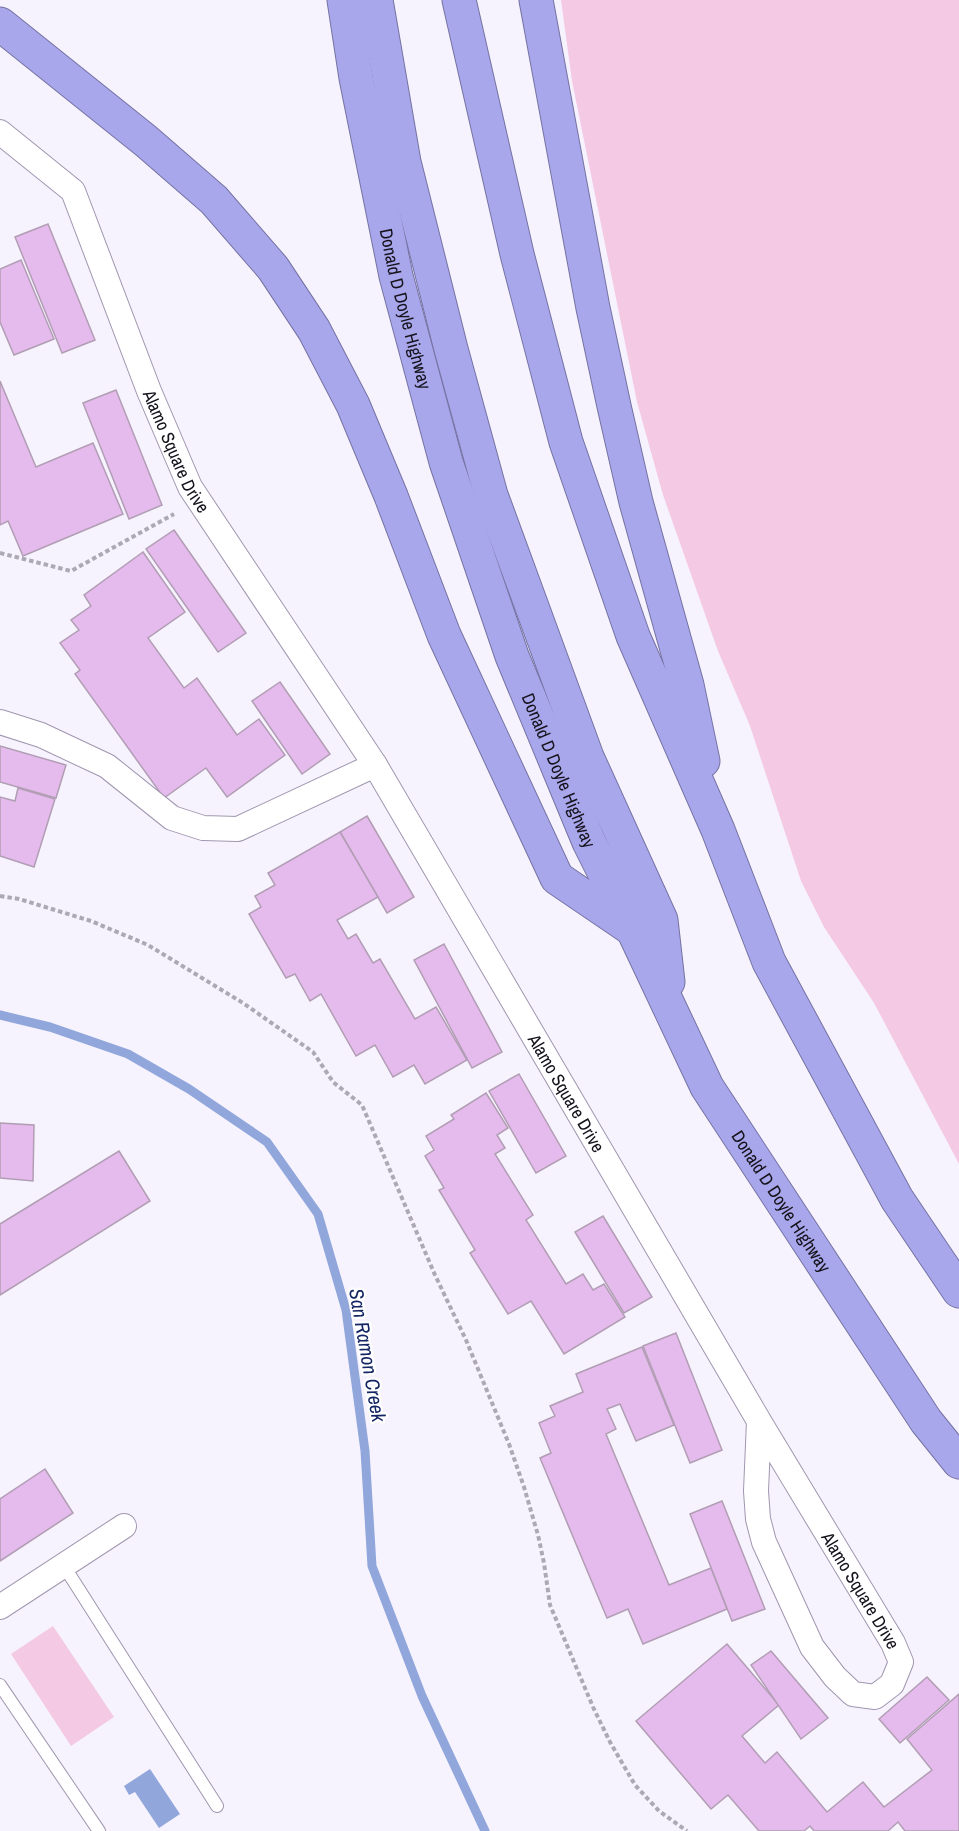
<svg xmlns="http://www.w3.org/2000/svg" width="959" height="1831" font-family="'Archivo Narrow',sans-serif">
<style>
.green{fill:#f4c9e4}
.water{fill:#91a7dc}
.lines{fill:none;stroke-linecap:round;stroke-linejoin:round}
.stream{stroke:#91a7dc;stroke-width:9}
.building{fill:#e5baec;stroke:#b19eb4;stroke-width:1.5}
.lane-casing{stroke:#a096af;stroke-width:14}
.street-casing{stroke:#a096af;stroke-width:26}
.highway-casing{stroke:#7573a2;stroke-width:35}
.path{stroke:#ada9b4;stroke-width:4;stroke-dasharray:4.5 3;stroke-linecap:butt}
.lane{stroke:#fff;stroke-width:12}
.street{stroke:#fff;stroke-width:24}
.highway{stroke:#a9a7eb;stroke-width:33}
.labels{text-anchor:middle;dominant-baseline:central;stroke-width:4.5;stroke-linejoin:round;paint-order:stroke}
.street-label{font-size:18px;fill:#15121b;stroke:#fff}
.water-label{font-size:20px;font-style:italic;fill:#132562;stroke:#fff}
</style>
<rect width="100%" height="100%" fill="#f7f3fe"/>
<g class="green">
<path d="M561 0H959V1164L874 1003 824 927 801 881 750 726 718 651 663 495 637 402 572 81Z"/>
<path d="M53 1626 114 1717 71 1746 11 1654Z"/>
</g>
<path class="water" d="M150 1769 180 1814 159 1828 135 1792 129 1795 124 1786Z"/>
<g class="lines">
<path class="stream" d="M0 1015 50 1027 128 1054 189 1089 267 1142 318 1214 346 1310 365 1451 372 1566 422 1696 485 1831"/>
</g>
<g class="building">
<path d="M48 224 95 340 62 353 15 237Z"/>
<path d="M21 260 54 339 14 355 0 322V269Z"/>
<path d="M0 381 36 467 93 443 123 514 23 556 8 521 0 525Z"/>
<path d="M116 390 162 505 129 519 83 403Z"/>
<path d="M174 530 246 633 218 652 146 549Z"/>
<path d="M143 552 185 612 148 638 184 688 197 678 237 735 259 719 285 755 227 797 206 768 164 798 75 674 80 670 60 643 79 630 71 620 91 606 84 595Z"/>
<path d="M280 682 330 754 302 774 252 701Z"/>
<path d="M0 746 66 765 56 798 0 782Z"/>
<path d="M18 788 55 799 34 867 0 856V797L15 801Z"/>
<path d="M367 816 414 897 387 913 340 832Z"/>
<path d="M340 832 378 897 337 920 348 939 356 934 373 963 380 959 415 1019 436 1007 467 1060 425 1084 414 1065 393 1077 375 1045 356 1056 321 994 310 1001 295 974 286 978 249 914 261 907 255 896 275 885 268 873Z"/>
<path d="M444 944 502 1052 472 1068 414 960Z"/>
<path d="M519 1074 566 1156 536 1173 489 1091Z"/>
<path d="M486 1093 508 1128 497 1135 505 1148 495 1154 533 1215 526 1220 566 1284 583 1274 593 1290 604 1284 625 1317 564 1354 531 1301 508 1314 470 1253 475 1250 439 1190 444 1188 425 1156 434 1150 426 1136 454 1119 451 1115Z"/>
<path d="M0 1123 34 1125 33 1181 0 1178Z"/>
<path d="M119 1151 150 1201 0 1295V1224Z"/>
<path d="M603 1216 652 1297 624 1313 575 1232Z"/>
<path d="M676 1333 722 1450 690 1463 643 1346Z"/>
<path d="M642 1347 674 1425 636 1441 620 1404 607 1409 616 1429 606 1434 669 1585 711 1568 727 1609 643 1644 628 1609 607 1618 540 1458 551 1453 539 1423 555 1416 550 1406 583 1392 576 1374Z"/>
<path d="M45 1469 73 1513 0 1561V1499Z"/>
<path d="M722 1501 765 1609 732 1621 690 1514Z"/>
<path d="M727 1644 779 1705 742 1736 765 1763 777 1752 827 1812 863 1782 884 1807 932 1770 907 1739 959 1694V1831H905L898 1822 888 1831H814L810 1826 804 1831H759L728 1795 711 1809 636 1721Z"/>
<path d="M771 1651 828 1718 801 1739 751 1665Z"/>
<path d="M927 1677 949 1700 900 1743 879 1719Z"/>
</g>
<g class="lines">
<g class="lane-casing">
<g id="lane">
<path d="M64 1566 217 1806"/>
<path d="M0 1685 99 1831"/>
</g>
</g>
<g class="street-casing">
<g id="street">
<path id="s1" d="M0 132 73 191 149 391 190 487 375 765 759 1421 893 1643 901 1662 892 1684 875 1697 853 1694 835 1677 812 1647 764 1542 758 1519 756 1491 759 1421"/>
<path d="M0 722 41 735 107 766 172 818 203 828 238 829 375 765"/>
<path d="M0 1607 124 1526"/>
</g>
</g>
<g class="highway-casing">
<g id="highway">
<path id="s2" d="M344 0 356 78 396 276 446 462 512 656 589 842 633 930 707 1087 926 1421 959 1462"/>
<path d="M376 0 404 162 451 349 491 495 587 757 661 920 668 982"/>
<path d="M459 0 517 254 566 442 633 636 718 830 769 962 897 1199 959 1291"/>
<path d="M536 0 593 308 614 406 636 502 687 685 703 761"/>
<path d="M0 24 146 141 214 200 273 268 314 330 353 405 391 496 444 635 557 878 632 929"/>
</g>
</g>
<g class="path">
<path d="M0 553 71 571 174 514"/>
<path d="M0 896 19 899 91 921 148 945 243 1003 313 1052 333 1082 362 1105 435 1275 466 1340 509 1444 524 1487 538 1535 544 1563 550 1605 593 1707 610 1742 635 1785 659 1811 687 1831"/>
</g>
<use href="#lane" class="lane"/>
<use href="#street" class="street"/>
<use href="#highway" class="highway"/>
</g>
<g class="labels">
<g class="street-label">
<text stroke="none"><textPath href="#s2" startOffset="315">Donald D Doyle Highway</textPath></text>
<text stroke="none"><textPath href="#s1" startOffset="374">Alamo Square Drive</textPath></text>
<text stroke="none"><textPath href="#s2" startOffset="802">Donald D Doyle Highway</textPath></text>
<text stroke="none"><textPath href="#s1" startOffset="1126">Alamo Square Drive</textPath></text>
<text stroke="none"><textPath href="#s2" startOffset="1288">Donald D Doyle Highway</textPath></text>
<text stroke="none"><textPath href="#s1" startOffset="1704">Alamo Square Drive</textPath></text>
</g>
<g class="water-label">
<text transform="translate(368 1355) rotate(80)">San Ramon Creek</text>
</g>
</g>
</svg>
